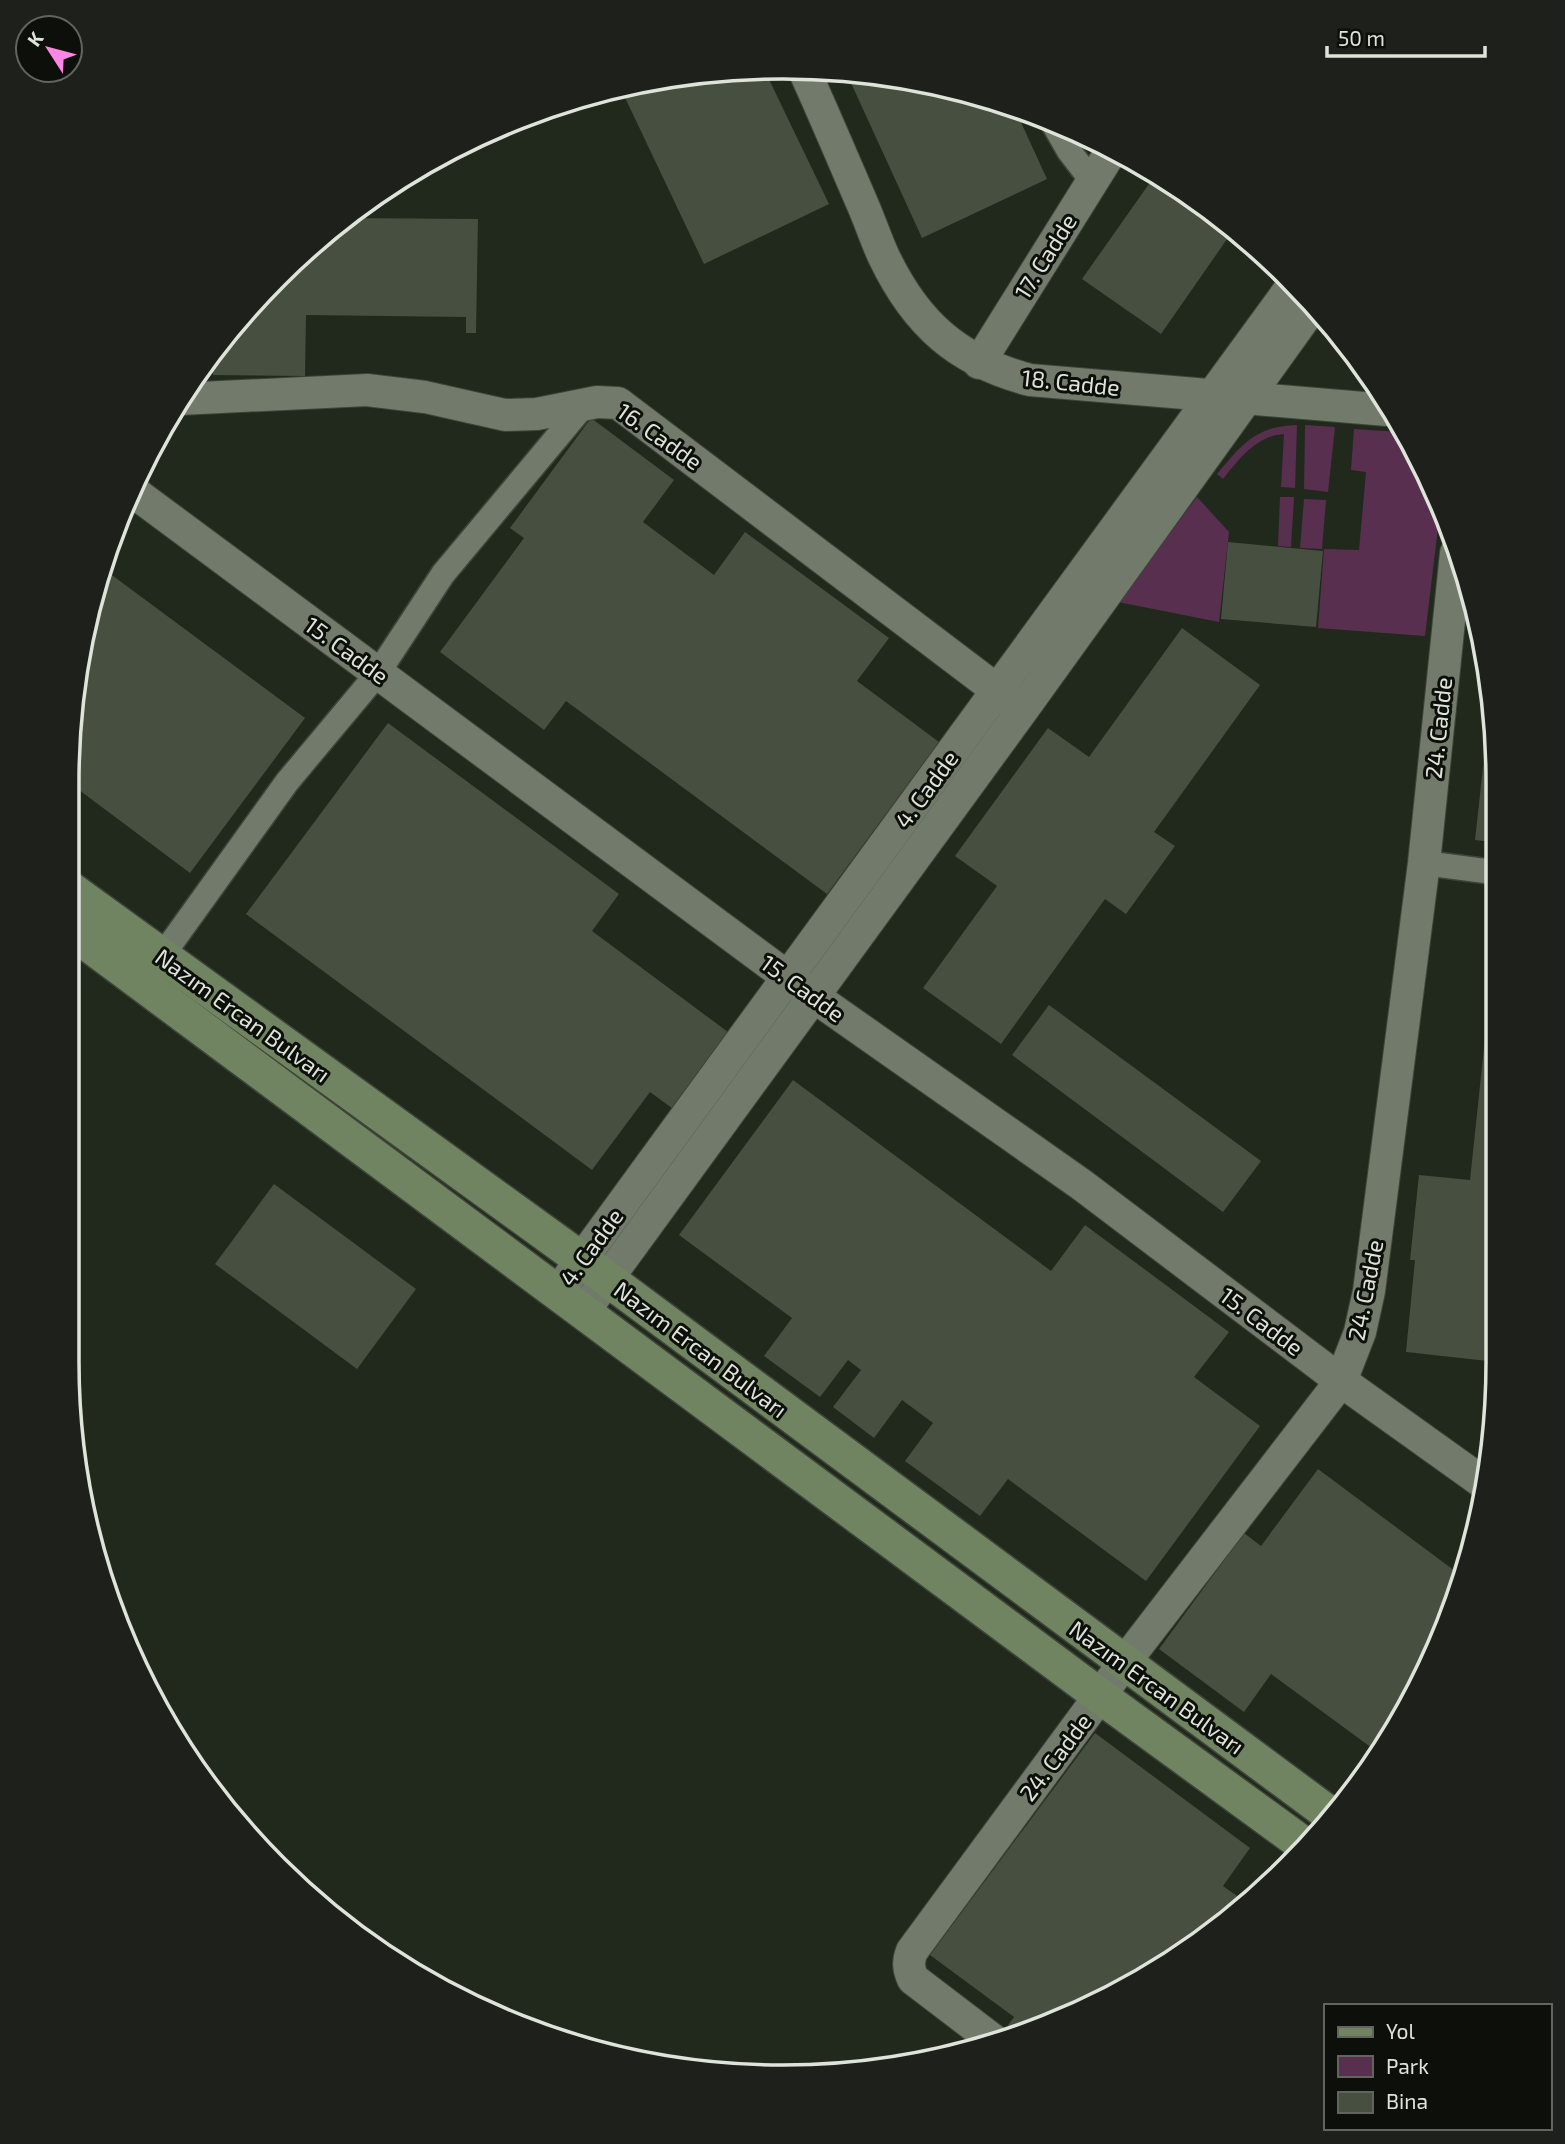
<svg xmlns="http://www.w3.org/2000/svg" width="1565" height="2144" font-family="'Exo 2',sans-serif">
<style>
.green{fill:#582f4f}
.building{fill:#474f41}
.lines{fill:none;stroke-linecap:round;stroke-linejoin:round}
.minor-casing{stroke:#3e4439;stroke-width:27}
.tertiary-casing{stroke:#3e4439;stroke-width:34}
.secondary-casing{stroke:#3e4439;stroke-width:38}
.minor{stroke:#717a6b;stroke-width:24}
.tertiary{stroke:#717a6b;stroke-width:32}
.secondary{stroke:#718461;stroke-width:35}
.labels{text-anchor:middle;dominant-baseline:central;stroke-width:6;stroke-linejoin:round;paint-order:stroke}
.street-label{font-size:23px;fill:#dfe4db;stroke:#0d100a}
.rim{fill:none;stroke:#dfe4db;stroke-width:3.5}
</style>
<rect width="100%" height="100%" fill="#21291c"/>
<g class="green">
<path d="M1297 425 1295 488 1281 487 1284 434C1256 436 1240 458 1223 479L1217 474C1242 444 1256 426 1297 425Z"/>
<path d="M1305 425 1335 427 1328 492 1304 489Z"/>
<path d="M1354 429 1400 432 1441 503 1425 636 1318 628 1324 549 1359 550 1366 472 1351 470Z"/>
<path d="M1197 497 1229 532 1219 622 1118 602Z"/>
<path d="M1280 497H1294L1291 547 1278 546Z"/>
<path d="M1304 499 1326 500 1322 549 1300 548Z"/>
</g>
<g class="building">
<path d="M735 68 764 69 829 204 704 264 620 87Z"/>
<path d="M846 72 876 73 1013 105 1047 179 922 238Z"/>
<path d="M1156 174 1234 229 1161 334 1082 279Z"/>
<path d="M343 218 478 219 476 333H466V317L306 315 305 376 213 375 214 350 244 310Z"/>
<path d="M591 418 674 480 643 522 714 575 745 532 889 638 857 681 939 742 827 894 566 701 544 730 440 652 524 538 510 528Z"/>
<path d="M1228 542 1323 551 1316 627 1221 619Z"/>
<path d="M101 567 305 718 190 873 67 781 91 598Z"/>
<path d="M1182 628 1260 685 1154 832 1175 846 1126 914 1105 899 1001 1044 923 988 997 886 955 856 1048 728 1089 757Z"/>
<path d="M1491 694H1492L1493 842 1475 840Z"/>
<path d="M388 723 619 894 592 931 732 1035 676 1111 650 1092 592 1170 246 914Z"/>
<path d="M1492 972H1494L1497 1362 1406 1352 1415 1260H1410L1419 1175 1470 1180Z"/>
<path d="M1049 1005 1261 1161 1223 1212 1012 1055Z"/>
<path d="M793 1080 1051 1271 1085 1225 1229 1332 1194 1377 1260 1426 1146 1581 1008 1479 980 1516 905 1461 933 1423 902 1400 874 1438 833 1407 861 1370 848 1360 820 1397 764 1356 792 1318 679 1235Z"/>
<path d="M274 1184 416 1289 357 1369 215 1264Z"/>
<path d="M1318 1469 1463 1577 1424 1679 1376 1751 1271 1674 1244 1712 1159 1649 1244 1533 1261 1546Z"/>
<path d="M1095 1733 1250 1848 1223 1886 1247 1903 1219 1929 1057 2023 1019 2033 1008 2025 1014 2017 930 1955Z"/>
</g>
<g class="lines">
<g class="minor-casing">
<g id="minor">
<path d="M1053 123 1069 151 1092 181"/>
<path d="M1424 863 1493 872"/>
<path d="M162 956 287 782 378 673 443 574 584 405"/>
</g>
</g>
<g class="tertiary-casing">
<g id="tertiary">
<path d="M804 70C824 114 843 159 862 203 870 221 876 240 884 257 916 324 958 361 1030 380L1387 410"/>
<path d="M979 363 1112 150"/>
<path d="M180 399 367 390 425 397 505 415 537 414 597 402 618 403 1014 703"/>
<path d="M131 490 813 996 1082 1185 1341 1381 1485 1484"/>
<path d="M558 1292 1293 285"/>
<path d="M584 1311 1023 709 1313 306"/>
<path d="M993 2040 913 1979C908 1968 908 1961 912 1951L1124 1663 1341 1381 1360 1332 1369 1291 1424 863 1456 553"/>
</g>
</g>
<g class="secondary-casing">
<g id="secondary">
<path d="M67 887 582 1260 1332 1816"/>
<path d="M67 928 1100 1696 1307 1847"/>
</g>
</g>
<use href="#minor" class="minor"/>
<use href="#tertiary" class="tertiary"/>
<use href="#secondary" class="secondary"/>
</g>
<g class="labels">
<g class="street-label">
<text transform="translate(1045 256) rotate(-58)">17. Cadde</text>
<text transform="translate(1071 382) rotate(6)">18. Cadde</text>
<text transform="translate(660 436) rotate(35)">16. Cadde</text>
<text transform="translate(347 650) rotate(36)">15. Cadde</text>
<text transform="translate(1438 728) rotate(-84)">24. Cadde</text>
<text transform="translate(926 789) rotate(-54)">4. Cadde</text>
<text transform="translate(803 988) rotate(36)">15. Cadde</text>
<text transform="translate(243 1015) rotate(36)">Nazım Ercan Bulvarı</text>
<text transform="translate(591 1247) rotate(-54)">4. Cadde</text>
<text transform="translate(1365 1290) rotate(-79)">24. Cadde</text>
<text transform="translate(1262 1321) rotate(37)">15. Cadde</text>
<text transform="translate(701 1349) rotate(37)">Nazım Ercan Bulvarı</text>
<text transform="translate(1157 1687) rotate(36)">Nazım Ercan Bulvarı</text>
<text transform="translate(1055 1757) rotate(-53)">24. Cadde</text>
</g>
</g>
<path d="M0 0H1565V2144H0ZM782 79H783A703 703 0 0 1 1486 782V1362A703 703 0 0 1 783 2065H782A703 703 0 0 1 79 1362V782A703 703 0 0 1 782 79Z" fill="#1e211b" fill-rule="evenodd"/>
<path class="rim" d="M782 79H783A703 703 0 0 1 1486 782V1362A703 703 0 0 1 783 2065H782A703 703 0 0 1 79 1362V782A703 703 0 0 1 782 79Z"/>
<rect x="1324" y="2004" width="228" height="126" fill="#0d100a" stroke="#61655e" stroke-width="2"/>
<rect x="1338" y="2027" width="35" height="10" fill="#718461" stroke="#61655e" stroke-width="2"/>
<text x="1386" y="2039" font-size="21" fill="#dfe4db">Yol</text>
<rect x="1338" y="2056" width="35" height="21" fill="#582f4f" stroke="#61655e" stroke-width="2"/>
<text x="1386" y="2074" font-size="21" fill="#dfe4db">Park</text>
<rect x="1338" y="2092" width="35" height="21" fill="#474f41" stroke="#61655e" stroke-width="2"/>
<text x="1386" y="2109" font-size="21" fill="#dfe4db">Bina</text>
<g transform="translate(49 49) rotate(306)"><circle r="33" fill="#0d100a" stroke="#61655e" stroke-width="2"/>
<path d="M0-5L12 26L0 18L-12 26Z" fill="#fb86e4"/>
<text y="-10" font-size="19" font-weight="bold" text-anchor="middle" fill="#dfe4db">K</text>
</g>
<path d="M1327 46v10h158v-10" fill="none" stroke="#dfe4db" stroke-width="3.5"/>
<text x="1338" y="46" font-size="21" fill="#dfe4db" stroke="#0d100a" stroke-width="5" paint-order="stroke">50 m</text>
</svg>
